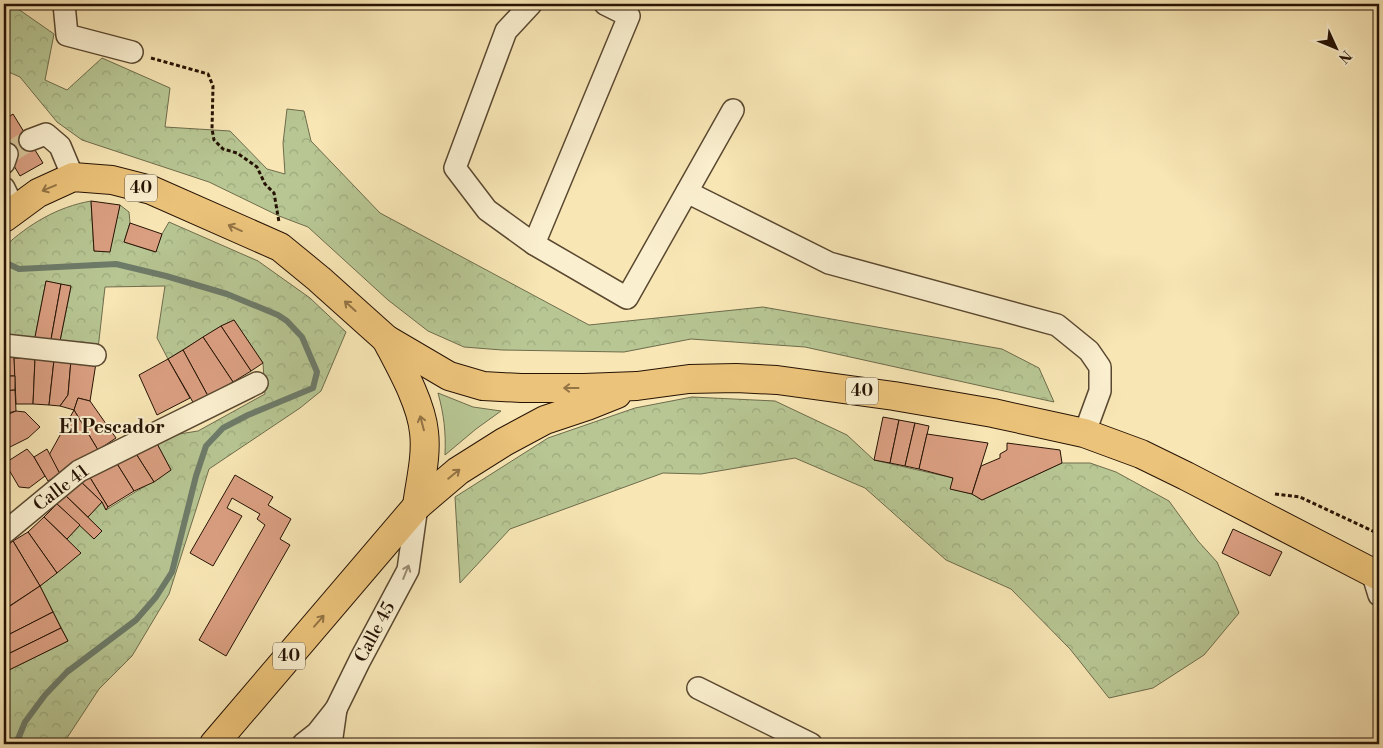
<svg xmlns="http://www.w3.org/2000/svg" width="1383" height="748" font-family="'Libre Bodoni',serif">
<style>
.green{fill:#b7c693;stroke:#6e6c4c}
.forest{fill:url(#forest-crowns);stroke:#6e6c4c}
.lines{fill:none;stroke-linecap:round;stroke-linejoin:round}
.stream{stroke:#6d7b69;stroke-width:6}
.building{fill:#da9f81;stroke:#261304}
.minor-tunnel{stroke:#d8c69a;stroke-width:21;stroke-dasharray:21 11;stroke-linecap:butt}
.minor-casing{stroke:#5a4830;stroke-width:24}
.major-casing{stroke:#261304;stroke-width:30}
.path{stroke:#261304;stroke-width:3;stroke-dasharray:4 2.5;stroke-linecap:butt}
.minor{stroke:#faefcf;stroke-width:21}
.major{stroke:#ecc37a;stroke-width:28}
.oneway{stroke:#937445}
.oneway2{stroke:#9b8c74}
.labels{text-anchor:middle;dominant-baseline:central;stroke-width:4;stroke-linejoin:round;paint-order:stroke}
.shield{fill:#faefcf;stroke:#665541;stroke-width:1}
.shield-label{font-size:16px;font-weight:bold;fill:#261304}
.street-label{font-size:18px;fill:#261304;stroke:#faefcf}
.neighbourhood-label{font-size:19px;font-weight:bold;fill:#261304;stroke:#faefcf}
</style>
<defs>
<pattern id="forest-crowns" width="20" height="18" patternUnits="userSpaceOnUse" patternTransform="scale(1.25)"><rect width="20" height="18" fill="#b7c693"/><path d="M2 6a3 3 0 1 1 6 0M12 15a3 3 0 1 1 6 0" fill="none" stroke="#9da97d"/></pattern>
</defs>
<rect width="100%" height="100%" fill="#f8e6b5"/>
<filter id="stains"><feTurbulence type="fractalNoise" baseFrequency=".004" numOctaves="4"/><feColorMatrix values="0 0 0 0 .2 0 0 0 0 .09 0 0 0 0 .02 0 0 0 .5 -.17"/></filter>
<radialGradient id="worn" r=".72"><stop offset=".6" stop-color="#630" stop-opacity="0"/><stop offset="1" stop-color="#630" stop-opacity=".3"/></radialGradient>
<path class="green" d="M438 393 473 407 501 411 476 429 445 455C446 432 444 415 438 393Z"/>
<g class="forest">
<path d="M4 4H11L54 34 45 80 67 90 102 58 170 88 165 127 230 131 267 169 285 174 283 143 287 109 304 111 311 141 380 213 589 325 763 307 1002 349 1039 368 1054 402 805 347 691 339 624 352 502 350 464 347 428 331 388 300 308 227 279 216 209 182 82 140 57 122 20 77 4 70Z"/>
<path d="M91 201 94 251H109L120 205 129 212 130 223 124 242 155 252 162 234 169 222 258 261 310 298 346 332 321 391 300 408 209 469 169 594 132 656 99 689 63 744H4V679H5L7 671 68 641 40 586 80 553 67 539 80 525 94 539 102 531 88 517 102 502 106 510 171 470 154 438 198 431 265 394 263 363 234 320 221 326 168 359 157 338 165 286 105 287 98 349 59 346 71 287 46 281 34 342 4 340V294L6 285 4 282V247C29 224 57 207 91 201Z"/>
<path d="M692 397 775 401 847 435 874 460 953 478 951 489 972 494 982 500 1062 463H1090L1116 472 1169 501 1198 541 1217 562 1239 613 1204 655 1153 688 1109 698 1070 649 1011 589 946 560 865 488 795 458 701 474 663 473 510 529 460 583 455 497 548 438 635 408Z"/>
</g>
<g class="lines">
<path class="stream" d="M4 262 19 269 116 264 166 276 227 294 278 315 287 321 302 337 317 372 313 388 248 415 223 428 206 446 196 476 172 572 156 597 136 620 67 672 45 695 25 722 16 744"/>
</g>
<g class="building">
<path d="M13 114 43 163 20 176 4 149V120Z"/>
<path d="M91 201 120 205 110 252 94 251Z"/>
<path d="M130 223 162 234 156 252 124 242Z"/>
<path d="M46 281 61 284 50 345 34 342Z"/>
<path d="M61 284 71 286 59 346 50 345Z"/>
<path d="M234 320 263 363 251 371 221 326Z"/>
<path d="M221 326 251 371 233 382 203 337Z"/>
<path d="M203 337 233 382 208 396 183 350Z"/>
<path d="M183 350 208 396 194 404 168 359Z"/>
<path d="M4 354 14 355 15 376H4Z"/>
<path d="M14 358 35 359 33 404H16Z"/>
<path d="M35 359 54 360 49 405 33 404Z"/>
<path d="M168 359 190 398 157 415 139 375Z"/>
<path d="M54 360H71L68 395 60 406 49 405Z"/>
<path d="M71 360 96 363 90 401 78 398 74 410 60 406 68 395Z"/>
<path d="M4 376H15V390L4 391Z"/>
<path d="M15 390 16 411 4 414V391Z"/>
<path d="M78 398 90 401 116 438 98 450 74 410Z"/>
<path d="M74 410 98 450 60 474 49 455Z"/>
<path d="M16 411 25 412 40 427 28 438 4 450V416Z"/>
<path d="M883 417 899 420 890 463 874 460Z"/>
<path d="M899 420 915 423 905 466 890 463Z"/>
<path d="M915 423 929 426 919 469 905 466Z"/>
<path d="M927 434 988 443 972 494 950 489 953 478 919 469Z"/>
<path d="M154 438 171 470 154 482 133 449Z"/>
<path d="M1007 443 1060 450 1062 463 982 500 972 494 981 466 1000 458V454L1007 450Z"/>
<path d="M27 449 34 457 45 476 29 488 19 487 5 463Z"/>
<path d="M47 449 60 474 48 481 34 457Z"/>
<path d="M133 449 154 482 134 491 114 459Z"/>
<path d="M114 459 134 491 108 507 89 476Z"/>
<path d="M235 475 273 497 268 505 291 519 280 539 290 545 226 656 199 640 265 525 257 519 260 514 232 498 227 508 242 516 213 566 190 553Z"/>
<path d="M89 476 108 507 106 510 102 502 79 480Z"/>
<path d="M79 480 102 502 88 517 65 495Z"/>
<path d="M65 495 102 531 94 539 57 504Z"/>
<path d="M57 504 80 525 67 539 44 517Z"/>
<path d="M44 517 81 553 57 573 28 532Z"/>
<path d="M1233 529 1282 552 1270 576 1222 553Z"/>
<path d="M28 532 57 573 40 586 13 541Z"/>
<path d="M13 541 40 586 8 607 4 586V548Z"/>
<path d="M40 586 53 612 4 637V610Z"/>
<path d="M53 612 61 628 4 656V637Z"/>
<path d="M61 628 68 641 7 671 4 664V656Z"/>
</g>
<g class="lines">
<path class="minor-tunnel" d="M7 154 30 140"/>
<g class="minor-casing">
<g id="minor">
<path d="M64 4 67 35 132 52"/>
<path d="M531 4 506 31 455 168 487 210 534 244 627 298 733 110"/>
<path d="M30 140 46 134 60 146 73 177"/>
<path d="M4 163 7 154"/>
<path d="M4 188 14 209"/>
<path d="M687 192 829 263 1057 325 1089 351 1100 367V391L1089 421"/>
<path d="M534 244 629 16 605 4"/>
<path d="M4 345 95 355"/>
<path d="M4 533 79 471 257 383"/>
<path d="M1372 572 1379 595"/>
<path d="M698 688 811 744"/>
<path d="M303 744 317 733 336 709 360 660 408 570 417 506"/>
<path d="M331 744 336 709"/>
</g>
</g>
<g class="major-casing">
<g id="major">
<path d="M4 218 38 193 73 177 112 180 151 190 280 247 319 279 386 339 449 376 483 386 521 388H584L637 386 689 379 736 378 777 380 894 396 993 413 1084 433 1141 454 1186 476 1379 576"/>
<path d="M386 339C400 366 421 402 424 432 427 456 420 482 417 506"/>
<path d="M214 744 417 506 458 471 504 442 545 420 587 406 617 394"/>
</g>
</g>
<g class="path">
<path d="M151 58 208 74 213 86 212 129 214 140 223 149 237 153 257 167 265 184 274 193 279 222"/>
<path d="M1275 494 1300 497 1379 534"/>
</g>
<use href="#minor" class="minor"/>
<use href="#major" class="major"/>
</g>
<defs><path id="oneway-shaft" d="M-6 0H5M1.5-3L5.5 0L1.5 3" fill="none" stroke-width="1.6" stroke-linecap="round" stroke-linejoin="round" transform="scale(1.25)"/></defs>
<g class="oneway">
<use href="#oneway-shaft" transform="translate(49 188) rotate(157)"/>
<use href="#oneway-shaft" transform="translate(235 228) rotate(-156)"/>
<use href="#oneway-shaft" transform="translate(350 306) rotate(-138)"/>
<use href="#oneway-shaft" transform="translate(571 388) rotate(-180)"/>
<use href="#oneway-shaft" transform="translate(422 423) rotate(-105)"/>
<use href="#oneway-shaft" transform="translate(454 474) rotate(-39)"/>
<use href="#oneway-shaft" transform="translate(319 621) rotate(-49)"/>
</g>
<use class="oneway2" href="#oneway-shaft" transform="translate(406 572) rotate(-68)"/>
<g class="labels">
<g class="shield">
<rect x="125" y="174.5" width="32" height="27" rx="4"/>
<rect x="846" y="377.5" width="32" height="27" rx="4"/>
<rect x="273" y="642.5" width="32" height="27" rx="4"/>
</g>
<g class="shield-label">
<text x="141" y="188">40</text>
<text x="862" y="391">40</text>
<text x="289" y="656">40</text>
</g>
<g class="street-label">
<text transform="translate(61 488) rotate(-37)">Calle 41</text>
<text transform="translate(375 632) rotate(-62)">Calle 45</text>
</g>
<g class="neighbourhood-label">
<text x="112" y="427">El Pescador</text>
</g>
</g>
<rect width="1383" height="748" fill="none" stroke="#f8e6b5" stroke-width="20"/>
<rect x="5" y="5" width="1373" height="738" fill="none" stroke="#261304" stroke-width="2.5"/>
<rect x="10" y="10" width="1363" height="728" fill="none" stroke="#261304"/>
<g transform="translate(1336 48) rotate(134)" stroke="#faefcf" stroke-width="4" paint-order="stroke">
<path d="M0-4L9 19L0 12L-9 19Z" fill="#261304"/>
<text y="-8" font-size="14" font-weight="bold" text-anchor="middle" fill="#261304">N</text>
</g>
<rect width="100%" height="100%" filter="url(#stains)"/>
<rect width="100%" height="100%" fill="url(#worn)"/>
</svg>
